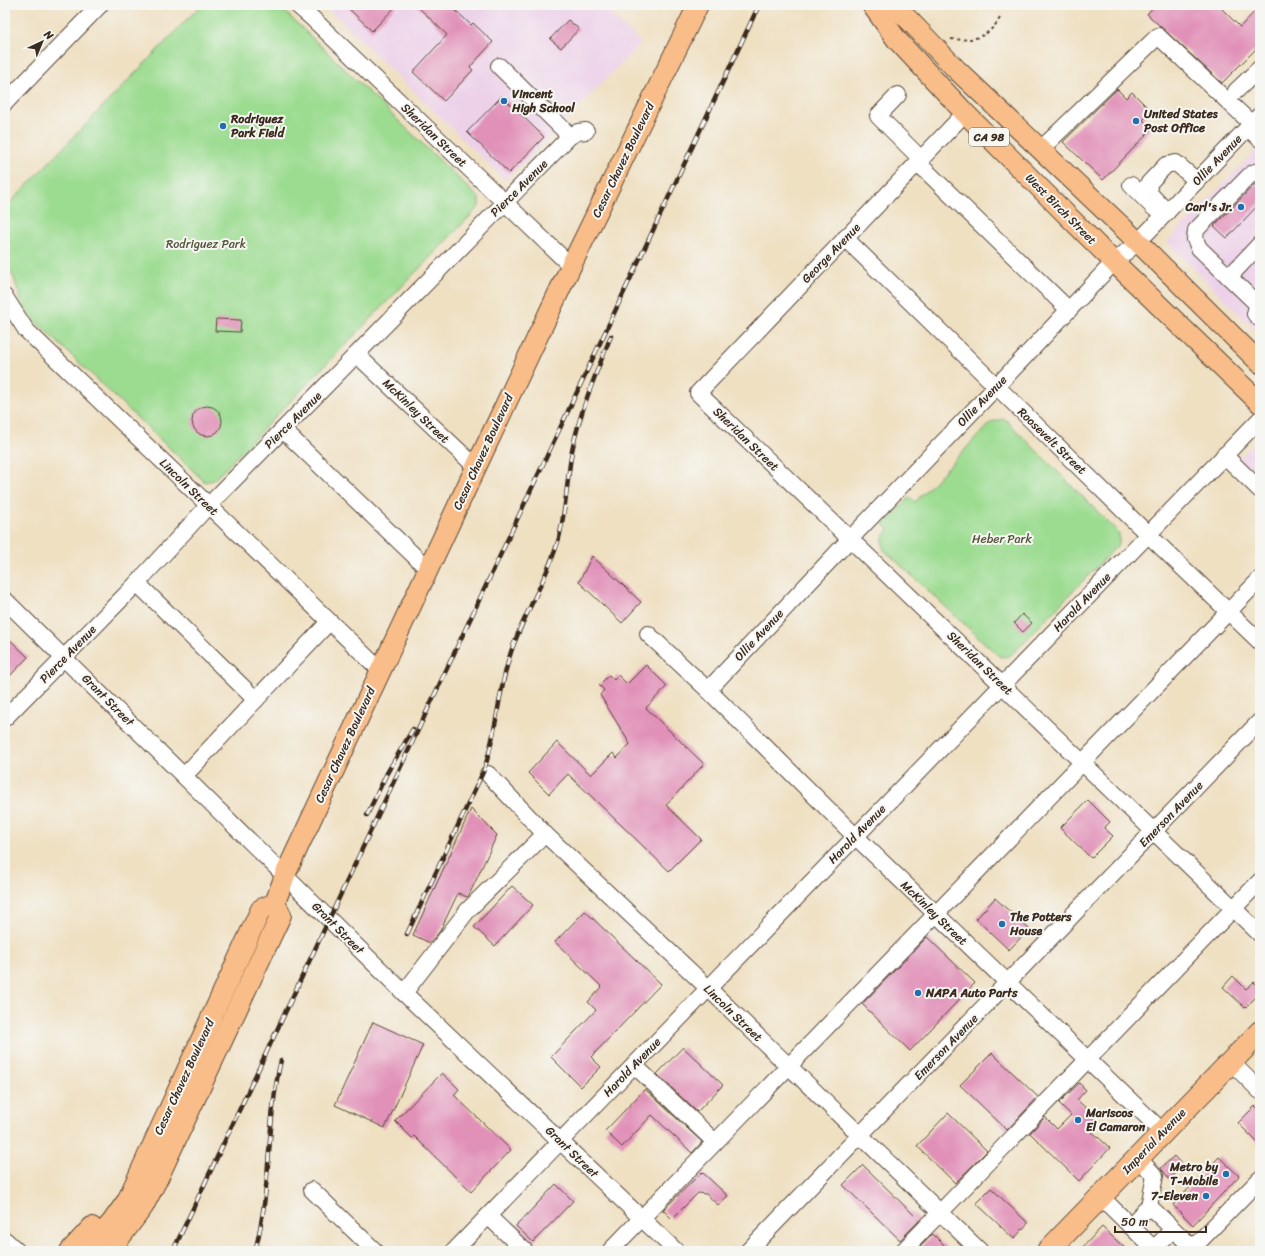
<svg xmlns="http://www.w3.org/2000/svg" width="1265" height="1256" font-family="Sriracha,sans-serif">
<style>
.built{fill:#edd1e9}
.green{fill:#9cdc91;stroke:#6c8358}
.building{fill:#e191b8}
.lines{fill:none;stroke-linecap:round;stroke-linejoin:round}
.minor-casing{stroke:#564537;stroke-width:18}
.major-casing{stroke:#564537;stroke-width:22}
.highway-casing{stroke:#564537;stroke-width:24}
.path{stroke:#564537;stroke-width:2;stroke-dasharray:3 3;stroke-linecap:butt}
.minor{stroke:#fff;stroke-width:16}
.major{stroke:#f8bd88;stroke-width:20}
.highway{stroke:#f8bd88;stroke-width:22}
.rail-casing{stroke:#3b2a1e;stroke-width:4.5}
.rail{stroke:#f6f6f2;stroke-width:3;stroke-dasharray:9;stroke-linecap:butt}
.poi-dot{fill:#1f6fb2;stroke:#f6f6f2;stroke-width:1.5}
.labels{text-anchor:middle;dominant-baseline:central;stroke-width:4;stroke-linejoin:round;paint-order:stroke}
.shield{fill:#f6f6f2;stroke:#73675e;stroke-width:1}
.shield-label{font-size:11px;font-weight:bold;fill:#3b2a1e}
.poi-label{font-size:12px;font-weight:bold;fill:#3b2a1e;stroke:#f6f6f2;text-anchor:start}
.street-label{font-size:12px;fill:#3b2a1e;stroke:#f6f6f2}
.park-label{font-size:12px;fill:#53563b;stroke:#f6f6f2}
</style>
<rect width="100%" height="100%" fill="#f6f6f2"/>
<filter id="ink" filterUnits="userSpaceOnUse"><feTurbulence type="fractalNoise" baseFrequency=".025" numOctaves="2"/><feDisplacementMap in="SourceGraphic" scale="8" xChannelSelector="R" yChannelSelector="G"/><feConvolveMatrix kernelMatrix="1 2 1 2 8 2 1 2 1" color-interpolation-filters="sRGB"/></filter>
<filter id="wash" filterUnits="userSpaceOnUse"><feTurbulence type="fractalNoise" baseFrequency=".012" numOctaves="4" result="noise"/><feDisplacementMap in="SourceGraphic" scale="16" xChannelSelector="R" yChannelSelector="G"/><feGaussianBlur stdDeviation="0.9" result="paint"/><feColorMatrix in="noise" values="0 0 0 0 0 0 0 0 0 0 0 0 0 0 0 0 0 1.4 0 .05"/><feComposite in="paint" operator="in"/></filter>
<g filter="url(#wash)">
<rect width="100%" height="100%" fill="#efe0c2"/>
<g class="built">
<path d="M322 5H601L641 43 528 159 505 180 337 17Z"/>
<path d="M1260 146V335L1167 242Z"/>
<path d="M1259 438H1260V485L1236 461Z"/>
</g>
<g class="green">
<path d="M201 5H278L479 198V207L214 480 205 482 33 319 21 300 13 275 5 265V208Z"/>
<path d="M1005 419 1119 533V544L1010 656 1000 657 883 549V536L889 530 884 524 910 497 915 502 991 422Z"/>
</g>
<g id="blocks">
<g class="building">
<path d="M345 5H397L372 31Z"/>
<path d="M416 5H450L471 25 473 23 493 42 470 67 473 70 444 101 413 72 447 35Z"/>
<path d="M1155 5H1218L1240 27 1260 6V45L1222 83 1147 14Z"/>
<path d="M568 20 579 29 561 48 550 39Z"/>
<path d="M1117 89 1126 98 1132 92 1151 111 1143 120 1152 129 1103 180 1063 142Z"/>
<path d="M502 96 544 137 509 173 467 132Z"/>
<path d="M1255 184 1260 189V203L1227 238 1214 226Z"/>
<path d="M216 319 241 320 240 332 215 331Z"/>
<circle cx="207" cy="421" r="15"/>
<path d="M592 556 641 602 622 623 579 582Z"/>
<path d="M1022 614 1032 623 1023 632 1014 623Z"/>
<path d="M5 635 28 657 5 681Z"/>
<path d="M646 665 667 686 646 708 704 764 666 805 701 839 669 871 568 774 549 794 528 773 557 742 591 775 613 753 617 758 630 744 600 695 604 690 599 685 609 675 614 680 618 675 627 684Z"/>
<path d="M1088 800 1110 822 1104 828 1113 836 1091 858 1060 828Z"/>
<path d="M471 809 497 835 469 895 467 897 458 893 440 931 430 943 413 935Z"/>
<path d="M512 886 533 905 495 946 474 927Z"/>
<path d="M995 898 1029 929 1009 950 976 919Z"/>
<path d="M585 911 661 984 591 1057 601 1067 581 1087 551 1057 596 1010 588 1002 602 987 555 942Z"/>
<path d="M927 937 975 983 910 1051 862 1004Z"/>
<path d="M1233 976 1246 989 1254 982 1260 988V993L1245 1008 1223 987Z"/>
<path d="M373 1022 423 1045 385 1128 335 1105Z"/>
<path d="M683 1047 723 1085 697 1112 657 1074Z"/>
<path d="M992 1053 1038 1097 1007 1130 960 1085Z"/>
<path d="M442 1073 459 1089 454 1095 511 1150 471 1192 414 1136 412 1138 395 1121Z"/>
<path d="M1079 1083 1086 1090 1077 1100 1096 1117 1087 1127 1110 1148 1079 1181 1030 1133 1045 1117 1057 1129 1071 1115 1059 1103Z"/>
<path d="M645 1089 702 1142 692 1153 652 1115 622 1147 605 1131Z"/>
<path d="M1255 1106 1260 1111V1145L1238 1123Z"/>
<path d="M948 1113 987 1151 955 1183 917 1146Z"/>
<path d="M1174 1156 1183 1166 1169 1179 1161 1168Z"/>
<path d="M1219 1157 1239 1176 1193 1225 1173 1205Z"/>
<path d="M863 1165 918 1219 919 1221 900 1240 843 1185Z"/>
<path d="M702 1172 728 1196 718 1205 706 1194 698 1193 672 1219 663 1210Z"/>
<path d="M556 1184 573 1201 533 1242 516 1226Z"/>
<path d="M991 1188 1028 1223 1014 1239 976 1203Z"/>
<path d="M1102 1227 1128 1251H1079Z"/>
<path d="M933 1234 950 1251H916Z"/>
</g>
</g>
</g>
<g filter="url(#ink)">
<use href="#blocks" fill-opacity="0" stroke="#564537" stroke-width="1"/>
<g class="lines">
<g class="minor-casing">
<g id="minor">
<path d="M297 5 312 18 571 266"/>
<path d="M499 66 570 136"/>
<path d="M1236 91 1260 68"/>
<path d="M898 95 878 116 921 159"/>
<path d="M5 103 100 5"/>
<path d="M965 113 698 393 1002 685 1260 934"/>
<path d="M1248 128 1260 139"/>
<path d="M1041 149 1158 36 1252 124"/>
<path d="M917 162 1069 310"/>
<path d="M1131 185 1154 208"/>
<path d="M1167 212 1150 194 1148 184 1166 165 1176 163 1197 181"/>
<path d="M845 238 1131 518 1260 642"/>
<path d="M1260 244 1229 277 1256 303 1257 306 1255 314 1260 319"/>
<path d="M1229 277 1199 248 1195 239 1196 230 1249 176 1255 172 1260 173"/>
<path d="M5 297 26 330 380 670"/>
<path d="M357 355 476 467"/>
<path d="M283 430 428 569"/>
<path d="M1224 455 1260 490"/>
<path d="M137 583 256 700"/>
<path d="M5 600 404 993 676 1251"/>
<path d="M648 634 708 690 855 836 1163 1132"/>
<path d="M708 690 850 539 996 387 1114 262 1138 242 1260 115"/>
<path d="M5 718 137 583 208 506 570 136 578 132 586 131"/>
<path d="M488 774 545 834 709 989 980 1251"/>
<path d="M184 776 329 622"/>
<path d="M404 993 468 910 545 834"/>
<path d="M1231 1062 1260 1091"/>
<path d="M634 1065 715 1142"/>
<path d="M1138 1158 1155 1176 1149 1206"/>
<path d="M312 1190 375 1251"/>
<path d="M1100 1196 1156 1251"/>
<path d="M488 1216 525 1251"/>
<path d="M1130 1226 1149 1206 1173 1229"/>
<path d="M5 1240 17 1251"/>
<path d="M1154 1249 1173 1229 1193 1248"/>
<path d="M454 1251 1260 419"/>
<path d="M610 1251 1260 579"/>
<path d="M748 1251 1260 721"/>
<path d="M903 1251 1260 881"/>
<path d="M1190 1251 1260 1179"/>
</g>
</g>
<g class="major-casing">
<g id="major">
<path d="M872 5 897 40 965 113 1114 262 1260 403"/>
<path d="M891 5 907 18 957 70 1138 242 1260 363"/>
<path d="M70 1251 92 1227"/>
<path d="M87 1251 112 1222 127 1201 261 909 275 903 285 875 476 467 571 266 698 5"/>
<path d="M110 1251 143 1207 157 1180 281 915 275 903"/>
</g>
</g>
<g class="highway-casing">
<path id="highway" d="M1048 1251 1260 1032"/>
</g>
<path class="path" d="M951 39C973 41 988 38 1000 18"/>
<use href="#minor" class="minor"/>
<use href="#major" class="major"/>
<use href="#highway" class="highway"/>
<g class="rail-casing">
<g id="rail">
<path d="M367 815 387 773 413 729"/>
<path d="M407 934 484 770C497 732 498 691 511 652 524 613 548 578 559 538 566 509 567 479 572 451 580 411 596 373 611 336"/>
<path d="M173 1251 759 5"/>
<path d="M255 1251C272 1188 266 1123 281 1060"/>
</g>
</g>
<use href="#rail" class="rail"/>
</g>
</g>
<g class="poi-dot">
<circle cx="504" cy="101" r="4"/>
<circle cx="1136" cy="121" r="4"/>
<circle cx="223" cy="126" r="4"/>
<circle cx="1241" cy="207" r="4"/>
<circle cx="1002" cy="924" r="4"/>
<circle cx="918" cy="993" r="4"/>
<circle cx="1078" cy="1120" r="4"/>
<circle cx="1226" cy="1174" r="4"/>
<circle cx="1206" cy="1196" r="4"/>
</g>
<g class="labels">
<rect class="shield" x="969" y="128" width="40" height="18" rx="3"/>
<g class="shield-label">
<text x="989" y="137">CA 98</text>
</g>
<g class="poi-label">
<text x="512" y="94">Vincent<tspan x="512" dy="14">High School</tspan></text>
<text x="1144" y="114">United States<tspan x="1144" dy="14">Post Office</tspan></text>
<text x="231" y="119">Rodriguez<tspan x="231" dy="14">Park Field</tspan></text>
<text x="1233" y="207" text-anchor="end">Carl's Jr.</text>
<text x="1010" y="917">The Potters<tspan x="1010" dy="14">House</tspan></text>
<text x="926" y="993">NAPA Auto Parts</text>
<text x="1086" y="1113">Mariscos<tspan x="1086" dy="14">El Camaron</tspan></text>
<text x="1218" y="1167" text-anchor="end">Metro by<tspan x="1218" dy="14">T-Mobile</tspan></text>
<text x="1198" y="1196" text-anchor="end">7-Eleven</text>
</g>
<g class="street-label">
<text transform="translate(434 135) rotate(44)">Sheridan Street</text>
<text transform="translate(623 160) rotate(-64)">Cesar Chavez Boulevard</text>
<text transform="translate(1217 160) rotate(-46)">Ollie Avenue</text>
<text transform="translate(519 188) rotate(-45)">Pierce Avenue</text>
<text transform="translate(1061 209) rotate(45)">West Birch Street</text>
<text transform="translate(831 253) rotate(-46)">George Avenue</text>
<text transform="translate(982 401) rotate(-46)">Ollie Avenue</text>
<text transform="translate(416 411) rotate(44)">McKinley Street</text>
<text transform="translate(293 420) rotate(-45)">Pierce Avenue</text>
<text transform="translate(746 439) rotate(44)">Sheridan Street</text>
<text transform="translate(1052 441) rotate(44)">Roosevelt Street</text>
<text transform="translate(483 452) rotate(-65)">Cesar Chavez Boulevard</text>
<text transform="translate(189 487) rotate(44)">Lincoln Street</text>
<text transform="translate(1082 602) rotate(-46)">Harold Avenue</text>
<text transform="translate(759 635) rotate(-47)">Ollie Avenue</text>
<text transform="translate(68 654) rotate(-46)">Pierce Avenue</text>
<text transform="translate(980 663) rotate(44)">Sheridan Street</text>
<text transform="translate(108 700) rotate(45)">Grant Street</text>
<text transform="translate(345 745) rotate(-65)">Cesar Chavez Boulevard</text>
<text transform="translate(1171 814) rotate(-46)">Emerson Avenue</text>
<text transform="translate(857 834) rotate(-46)">Harold Avenue</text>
<text transform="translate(934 913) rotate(44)">McKinley Street</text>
<text transform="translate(338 928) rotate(45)">Grant Street</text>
<text transform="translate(733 1013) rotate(44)">Lincoln Street</text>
<text transform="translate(946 1047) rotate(-46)">Emerson Avenue</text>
<text transform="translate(632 1067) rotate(-46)">Harold Avenue</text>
<text transform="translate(184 1077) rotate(-65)">Cesar Chavez Boulevard</text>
<text transform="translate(1154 1141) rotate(-46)">Imperial Avenue</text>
<text transform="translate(572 1152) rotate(44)">Grant Street</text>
</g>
<g class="park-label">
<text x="206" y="244">Rodriguez Park</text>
<text x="1002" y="539">Heber Park</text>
</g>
</g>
<rect width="1265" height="1256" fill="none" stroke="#f6f6f2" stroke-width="20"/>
<g transform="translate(42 42) rotate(44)" stroke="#f6f6f2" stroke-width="3" paint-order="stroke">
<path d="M0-3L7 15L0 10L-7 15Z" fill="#3b2a1e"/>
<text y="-6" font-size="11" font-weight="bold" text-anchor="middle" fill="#3b2a1e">N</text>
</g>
<path d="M1115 1226v6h91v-6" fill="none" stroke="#3b2a1e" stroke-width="2"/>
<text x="1121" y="1226" font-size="12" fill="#3b2a1e" stroke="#f6f6f2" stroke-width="3" paint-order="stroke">50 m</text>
</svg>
